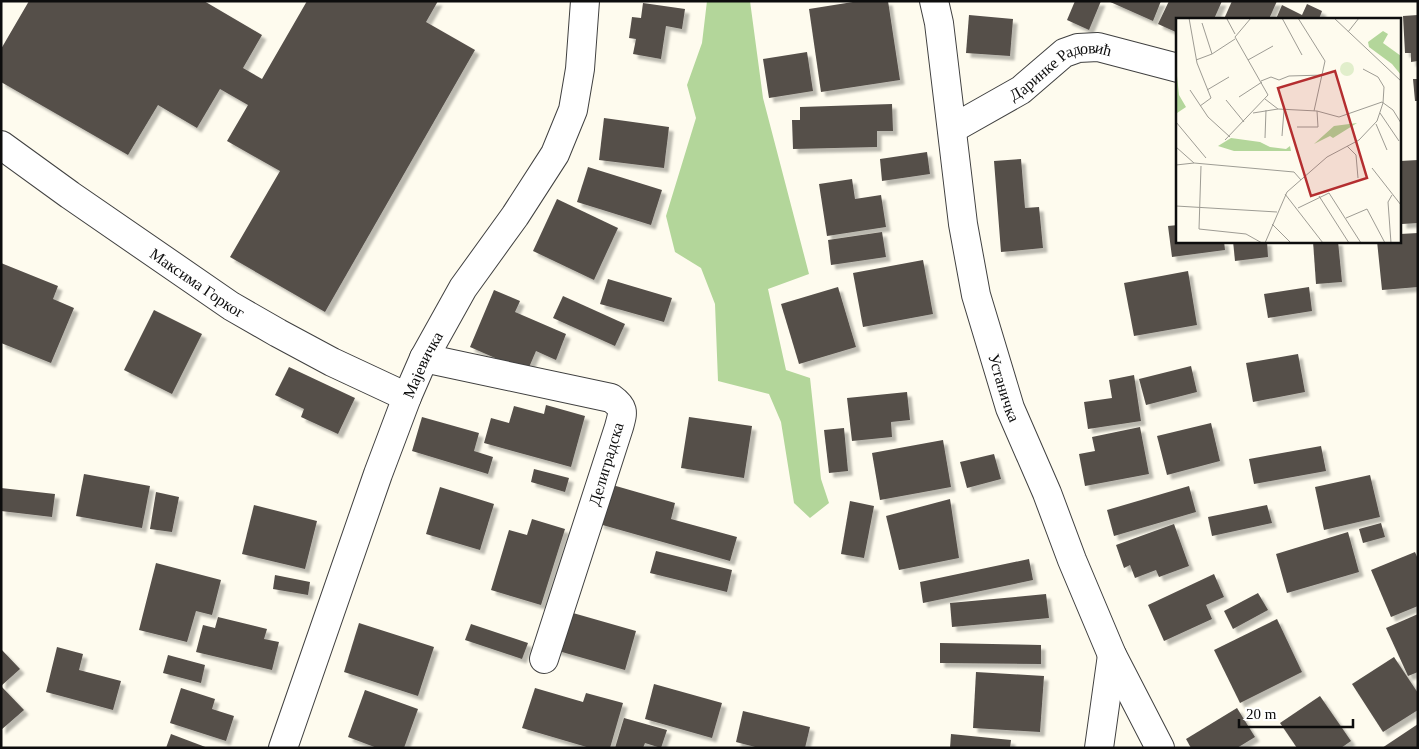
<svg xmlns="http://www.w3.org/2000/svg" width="1419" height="749" font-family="'Times New Roman',serif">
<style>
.forest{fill:#b3d69a}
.building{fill:#554f4a;filter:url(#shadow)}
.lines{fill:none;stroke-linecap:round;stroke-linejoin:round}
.minor-casing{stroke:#404040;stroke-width:30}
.minor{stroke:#fff;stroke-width:28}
.labels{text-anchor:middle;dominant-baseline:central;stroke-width:5;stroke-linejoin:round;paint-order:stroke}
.street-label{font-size:16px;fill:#0d0d0d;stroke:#fff}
.inset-road{fill:none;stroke:#9e9c94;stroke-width:1}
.view{fill:#b42e30;fill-opacity:0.15;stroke:#b42e30;stroke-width:2.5}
.inset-edge{fill:none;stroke:#0d0d0d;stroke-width:2.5}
</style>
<defs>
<filter id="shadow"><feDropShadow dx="4.5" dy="4.5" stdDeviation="1" flood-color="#0004"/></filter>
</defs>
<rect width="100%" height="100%" fill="#fefbee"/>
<path class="forest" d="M707 1H750L763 98 809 274 768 289 786 370 810 378 821 479 829 503 810 518 794 503 781 422 769 394 718 381 715 304 701 268 675 252 666 216 696 118 687 85 702 43Z"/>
<g class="building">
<path d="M29 1H204L262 35 243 68 262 79 307 1H438L426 22 475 50 325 312 230 257 280 171 227 141 248 105 220 89 197 128 158 105 128 155 1 82V49Z"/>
<path d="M859 1H888L900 80 821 92 809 9Z"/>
<path d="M1075 1H1101L1089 30 1067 20Z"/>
<path d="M1108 1H1161L1153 21Z"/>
<path d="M1169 1H1222L1214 19H1178V33L1158 24Z"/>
<path d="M1232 1H1277L1269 19H1224Z"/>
<path d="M643 3 685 9 682 29 666 26 661 59 633 54 636 39 629 38 632 17 641 18Z"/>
<path d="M1307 4 1322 11 1319 19H1276L1282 5 1302 15Z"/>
<path d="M969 15 1013 19 1010 56 966 53Z"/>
<path d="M1418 15V61L1411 62V53H1405L1403 16Z"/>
<path d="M807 52 813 91 769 98 763 59Z"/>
<path d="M1413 79H1418V101H1415Z"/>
<path d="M892 104 893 131H877V147L793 149 792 120H800V107Z"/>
<path d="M604 118 669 127 664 168 599 160Z"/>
<path d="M927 152 930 174 882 181 880 159Z"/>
<path d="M1021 159 1025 208 1039 207 1043 248 1001 252 994 161Z"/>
<path d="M1418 160V223L1402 224 1400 161Z"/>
<path d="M588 167 662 190 651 225 577 202Z"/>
<path d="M852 179 855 199 881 195 886 227 827 236 819 184Z"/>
<path d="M557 199 618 228 594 280 533 251Z"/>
<path d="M1178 225V241H1224L1225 250 1172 257 1168 226Z"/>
<path d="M882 232 886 257 831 265 828 240Z"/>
<path d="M1418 233V287L1382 290 1377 241H1400V234Z"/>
<path d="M1233 241H1267L1268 257 1235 261Z"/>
<path d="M1313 241H1338L1342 282 1316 284Z"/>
<path d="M923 260 933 314 863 327 853 273Z"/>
<path d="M1 263 58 286 53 299 74 308 51 363 1 343Z"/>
<path d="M1188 271 1197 325 1134 336 1124 283Z"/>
<path d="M608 279 672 298 664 322 600 304Z"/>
<path d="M838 287 856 347 799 364 781 304Z"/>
<path d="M1309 287 1312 311 1268 318 1264 294Z"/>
<path d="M494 290 520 301 515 312 566 334 556 360 536 351 527 372 470 347Z"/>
<path d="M563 296 625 324 615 346 553 318Z"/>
<path d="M154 310 202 334 172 394 124 370Z"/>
<path d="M1298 354 1305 392 1253 402 1246 363Z"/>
<path d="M1191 366 1197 392 1146 405 1139 379Z"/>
<path d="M289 367 355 398 338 434 301 417 304 409 275 395Z"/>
<path d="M1134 375 1141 421 1088 429 1084 402 1112 398 1109 380Z"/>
<path d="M907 392 910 420 891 422 892 437 852 441 847 398Z"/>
<path d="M546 405 585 416 571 467 484 443 491 418 509 423 514 406 544 414Z"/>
<path d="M422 417 479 433 474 451 493 457 488 474 412 451Z"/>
<path d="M689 417 752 426 744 478 681 468Z"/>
<path d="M1211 423 1220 461 1167 475 1157 436Z"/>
<path d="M1140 427 1149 474 1085 486 1079 454 1095 451 1092 437Z"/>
<path d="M844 428 848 471 829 473 824 430Z"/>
<path d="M943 440 951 487 880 500 872 453Z"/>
<path d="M1321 446 1326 471 1254 484 1249 459Z"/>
<path d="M994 454 1001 479 967 488 960 462Z"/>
<path d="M534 469 569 478 565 492 531 482Z"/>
<path d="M84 474 150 486 142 528 76 516Z"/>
<path d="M1370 475 1380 517 1324 530 1315 487Z"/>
<path d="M609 484 675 503 671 519 737 537 730 561 599 524Z"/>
<path d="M1189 486 1196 512 1114 536 1107 510Z"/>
<path d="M440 487 494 504 480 550 426 534Z"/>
<path d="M1 488 55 494 52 517 1 511Z"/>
<path d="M156 492 179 497 172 532 150 529Z"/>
<path d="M950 499 959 558 899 570 886 516Z"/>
<path d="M850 501 874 506 864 558 841 554Z"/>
<path d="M254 505 317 521 305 569 242 554Z"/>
<path d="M1267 505 1272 523 1212 536 1208 517Z"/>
<path d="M532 519 565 529 541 605 491 590 509 530 527 535Z"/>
<path d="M1381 523 1385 537 1363 543 1359 529Z"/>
<path d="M1174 524 1189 566 1159 577 1156 570 1135 578 1130 565 1124 568 1116 545Z"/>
<path d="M1348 532 1359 572 1287 593 1276 554Z"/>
<path d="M656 551 732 570 727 592 650 573Z"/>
<path d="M1415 552 1418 559V606L1391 617 1371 570Z"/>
<path d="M1029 559 1033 580 923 603 920 582Z"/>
<path d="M156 563 221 580 212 615 196 611 187 642 139 630Z"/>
<path d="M1214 574 1224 597 1206 605 1212 619 1164 641 1148 605Z"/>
<path d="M275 575 310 582 308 595 273 589Z"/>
<path d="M1258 593 1268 610 1233 629 1224 611Z"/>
<path d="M1046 594 1049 618 952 627 950 603Z"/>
<path d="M566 611 636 631 625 670 555 650Z"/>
<path d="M1418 614V672L1408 676 1386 628Z"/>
<path d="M218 617 267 629 264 639 279 642 272 670 196 652 203 625 215 628Z"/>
<path d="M1277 619 1302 672 1240 703 1214 650Z"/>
<path d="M359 623 434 647 418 696 344 672Z"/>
<path d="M471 624 528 643 522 659 465 640Z"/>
<path d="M940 643 1041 645V664L940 663Z"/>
<path d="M57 647 83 654 79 670 121 681 113 710 46 692Z"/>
<path d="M1 649 20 669 1 686 24 710 1 730Z"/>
<path d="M168 655 205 665 201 683 163 673Z"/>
<path d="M1394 657 1418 693V710L1383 732 1352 684Z"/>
<path d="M976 672 1044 676 1040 732 973 728Z"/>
<path d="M654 684 722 703 712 738 645 719Z"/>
<path d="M181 688 215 699 212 709 234 716 226 741 170 723Z"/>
<path d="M535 688 583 702 586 693 623 703 610 748H590L522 728Z"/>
<path d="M365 690 418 709 404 748H377L348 737Z"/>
<path d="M1320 696 1351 741 1341 748H1297L1280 723Z"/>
<path d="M1237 708 1255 737 1237 748H1191L1186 739Z"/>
<path d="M743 711 810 727 805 748H759L736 742Z"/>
<path d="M624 718 667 730 661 748 645 743 643 748H615Z"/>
<path d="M1418 724V748H1382Z"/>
<path d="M171 734 208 748H166Z"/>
<path d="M951 734 1011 740 1010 748H950Z"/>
</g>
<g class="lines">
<g class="minor-casing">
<g id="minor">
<path id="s1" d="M934 1 939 23 963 224 976 295 1010 408 1047 493 1072 560 1112 655 1160 748"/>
<path id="s2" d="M952 129 1021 90 1064 53 1078 48 1098 47 1178 68"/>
<path id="s3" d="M1 145 70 195 231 306 278 333 332 362 407 397"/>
<path d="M424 358 611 398C625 408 623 412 619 427L544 659"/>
<path id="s4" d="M283 748 378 474 407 397 424 358 463 288 515 216 555 154 573 110 580 69 585 1"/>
<path d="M1099 748 1112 655"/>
</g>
</g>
<use href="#minor" class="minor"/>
</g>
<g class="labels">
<g class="street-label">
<text stroke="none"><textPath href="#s2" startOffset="126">Даринке Радовић</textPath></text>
<text stroke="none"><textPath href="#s3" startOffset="240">Максима Горког</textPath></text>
<text stroke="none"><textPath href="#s4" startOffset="408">Мајевичка</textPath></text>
<text stroke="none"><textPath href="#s1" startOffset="394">Устаничка</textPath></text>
<text transform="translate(606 464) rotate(-73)">Делиградска</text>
</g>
</g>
<g transform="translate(1176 18)">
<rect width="225" height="225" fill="#fefbee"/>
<path d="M207 13 212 16 207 25 225 38V57L216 46 193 29 192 24ZM0 48 3 77 10 89 1 95ZM181 105 157 120 154 118 138 126 158 108ZM55 120 84 124 94 129 110 131 114 128 115 133H58L42 128Z" fill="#b3d69a"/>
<path d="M164 51a7 7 0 1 1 14 0a7 7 0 1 1-14 0Z" fill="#e1eecb"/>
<path class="inset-road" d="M13 0 21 45 35 80 24 88M106 0 126 37M122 0 149 43 138 93M158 0 225 63M51 1 59 16M26 5 36 36M172 14 183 0M20 42 36 36 59 21M72 42 97 28M85 63 95 59 103 62 113 58 148 57M14 72 32 99 54 119M31 72 53 59M63 79 86 64M89 81 102 91 141 93 163 99 206 84 217 92 225 105M50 82 68 104M77 95 102 91M204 95 223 123M0 104 30 140M200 106 211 132M121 109H142L141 93M106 118 108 92M89 120 90 92M49 122 92 77 59 19 75 0M171 128 180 137 182 160M0 129 18 145M0 147 18 145 118 154 125 162M25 148 23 211 70 216 86 225M196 150 225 187M109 176 147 225M143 178 173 225M0 188 101 194M122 190 153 175 185 225M170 200 191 191 209 225M96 206 115 225M89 225 111 174 151 139 183 122 201 103 207 85 208 69 202 59 187 51M215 225 212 184 216 177"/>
<path class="view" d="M159 53 191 160 135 178 102 70Z"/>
<rect width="225" height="225" class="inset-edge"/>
</g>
<rect width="1419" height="749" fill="none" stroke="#0d0d0d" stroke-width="5"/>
<path d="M1239 719v8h114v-8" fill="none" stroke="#0d0d0d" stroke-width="2.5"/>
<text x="1246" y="719" font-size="15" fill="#0d0d0d" stroke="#ffffff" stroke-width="4" paint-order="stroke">20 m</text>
</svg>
